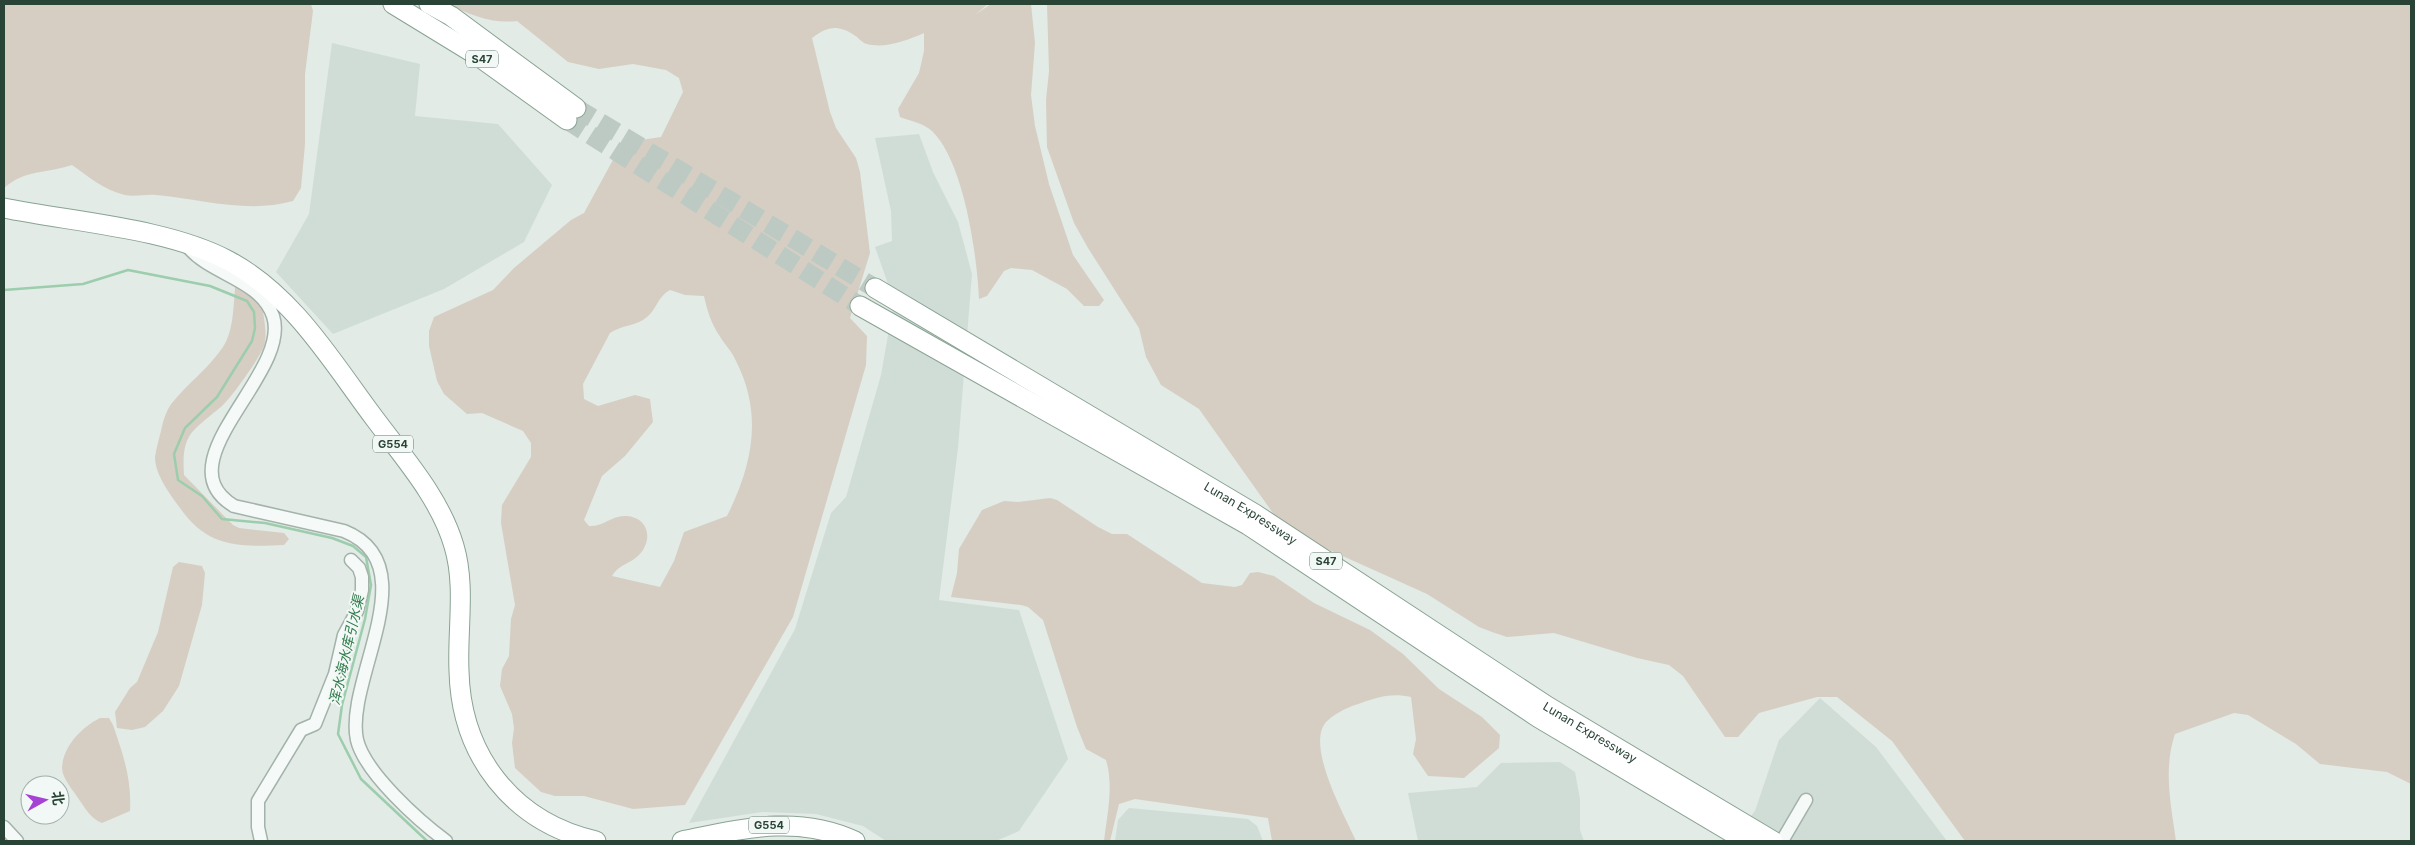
<svg xmlns="http://www.w3.org/2000/svg" width="2415" height="845" font-family="Inter,'Noto Sans SC',sans-serif">
<style>
.built{fill:#d0ddd6}
.green{fill:#d6cec3;fill-rule:evenodd}
.lines{fill:none;stroke-linecap:round;stroke-linejoin:round}
.stream{stroke:#9ccdac;stroke-width:2.5}
.highway-tunnel{stroke:#bdcac3;stroke-width:19;stroke-dasharray:19 9;stroke-linecap:butt}
.minor-casing{stroke:#a3b2aa;stroke-width:15}
.highway-casing{stroke:#89a394;stroke-width:21}
.minor{stroke:#f5f9f7;stroke-width:12}
.highway{stroke:#fff;stroke-width:19}
.labels{text-anchor:middle;dominant-baseline:central;stroke-width:4;stroke-linejoin:round;paint-order:stroke}
.shield{fill:#f2f8f5;stroke:#657a6f;stroke-width:1}
.shield-label{font-size:11px;font-weight:bold;fill:#294436}
.street-label{font-size:12px;fill:#294436;stroke:#f2f8f5}
.water-label{font-size:14px;font-style:italic;fill:#317b4d;stroke:#f2f8f5}
</style>
<rect width="100%" height="100%" fill="#e2ebe6"/>
<g class="built">
<path d="M332 43 420 64 415 116 498 124 552 185 524 242 444 289 333 334 276 272 309 214Z"/>
<path d="M919 134 933 172 958 222 972 274 958 448 939 600 1019 610 1068 759 1019 831 996 841H886L863 826 816 814 762 812 689 823 795 629 831 513 846 497 881 375 894 301 875 247 892 241 891 211 875 138Z"/>
<path d="M1820 698 1876 747 1947 841H1731L1755 811 1779 740Z"/>
<path d="M1560 762 1575 772 1580 799V830L1584 841H1418L1408 793 1477 787 1501 763Z"/>
<path d="M1129 808 1248 819 1257 826 1263 841H1115L1118 820Z"/>
</g>
<g class="green">
<path d="M4 4H311L313 11 305 74V144L301 188 293 201C247 214 202 199 156 195 146 194 135 197 125 195 104 190 89 177 72 165 45 174 26 169 4 188Z"/>
<path d="M448 4H988L976 14 991 4H1031L1035 43 1031 95 1035 126 1049 184 1073 255 1104 300 1099 306H1084L1067 289 1032 270 1011 268 1004 271 987 296 979 299C977 255 964 162 932 131 923 123 910 121 900 117L898 109 919 73 924 51V33C908 40 885 49 867 44 862 43 858 37 854 35 837 24 827 27 812 38L830 112 836 128 856 158 860 172 870 253 850 318 867 336 866 365 793 617 685 805 633 809 584 796H555L541 792 515 768 512 743 514 728 512 714 500 686 502 669 509 656 511 619 515 605 501 523 502 505 531 457V443L523 431 482 413 467 414 444 394 437 381 429 346V331L434 317 493 290 514 268 571 220 584 213 620 147 634 141 661 137 683 92 679 78 666 70 633 64 599 69 568 62 517 21C492 24 470 15 448 4ZM670 290 685 295 704 296C707 310 711 323 719 335 724 344 732 351 736 361 763 414 753 464 727 516L684 532 674 561 660 587 612 576C619 564 630 564 639 555 654 539 648 517 626 516 612 515 603 527 589 526L584 520 602 476 625 456 653 422 650 399 635 395 598 406 584 399 583 384 610 333C621 325 637 326 647 317 657 309 658 296 670 290Z"/>
<path d="M1047 4H2411V784L2387 772 2320 764 2296 744 2248 715 2234 713 2175 734C2163 769 2171 805 2176 841H1965L1892 741 1837 697H1817L1759 713 1738 737H1725L1683 676 1669 665 1637 658 1554 633 1507 637 1492 632 1479 627 1427 594 1285 530 1199 409 1161 385 1146 357 1139 328 1088 248 1074 223 1047 147 1046 100 1049 71Z"/>
<path d="M236 280 261 300C263 313 268 334 264 346 259 359 232 397 222 406 193 431 181 432 184 475L233 525 239 528 284 533 289 539 284 545C239 547 208 548 180 508 170 494 155 475 155 457 156 449 159 439 161 431 163 421 166 411 172 403 188 383 209 368 223 347 235 329 233 300 236 280Z"/>
<path d="M1050 498 1057 500 1098 527 1112 534H1127L1202 583 1235 587 1242 585 1250 573 1258 572 1274 576 1314 603 1370 630 1403 654 1439 689 1482 717 1500 735 1499 748 1464 778 1428 776 1413 754 1416 739 1411 697C1390 692 1375 698 1355 705 1346 708 1333 715 1326 722 1305 746 1346 818 1356 841H1272L1268 818 1135 799 1119 804 1110 841H1104C1107 815 1114 786 1106 760L1086 749 1077 727 1043 620 1028 607 1021 605 951 597 957 573 959 549 982 510 1004 501 1018 502Z"/>
<path d="M179 562 202 566 205 573 202 605 179 686 163 711 145 727 132 730 117 728 115 712 130 688 137 682 158 632 173 567Z"/>
<path d="M100 718H109L113 725C123 754 132 780 130 811L102 823C91 819 85 808 78 798 73 790 62 778 62 768 63 746 82 727 100 718Z"/>
</g>
<g class="lines">
<path class="stream" d="M4 290 83 284 128 270 210 286 247 301 254 312 255 328 252 341 217 397 185 428 174 454 178 480 202 496 222 519 265 523 332 538 353 546 366 557 371 585 365 619 342 705 338 734 361 779 427 841"/>
<g class="highway-tunnel">
<path d="M576 108 875 288"/>
<path d="M567 120 860 306"/>
</g>
<g class="minor-casing">
<g id="minor">
<path d="M188 247C211 275 260 279 273 316 292 374 161 462 234 506L344 531C429 565 344 680 357 740 365 773 419 821 446 841"/>
<path d="M4 827 17 841"/>
<path d="M261 841 258 827V801L301 730 315 724 335 674 344 635 357 611 362 590V577L359 568 351 560"/>
<path d="M1782 841 1806 800"/>
</g>
</g>
<g class="highway-casing">
<g id="highway">
<path d="M393 4 478 56 567 120"/>
<path d="M429 4 451 16 576 108"/>
<path d="M4 208C72 222 168 228 229 261 294 296 332 362 375 419 404 458 440 498 454 546 466 586 457 630 459 671 461 755 512 822 596 841"/>
<path id="s1" d="M875 288 1255 514 1547 706 1773 841"/>
<path d="M860 306 1248 525 1539 718 1746 841"/>
<path d="M682 841C741 829 797 814 855 841"/>
</g>
</g>
<use href="#minor" class="minor"/>
<use href="#highway" class="highway"/>
</g>
<g class="labels">
<g class="shield">
<rect x="466" y="50.5" width="32" height="17" rx="4"/>
<rect x="373" y="435.5" width="40" height="17" rx="4"/>
<rect x="1310" y="552.5" width="32" height="17" rx="4"/>
<rect x="749" y="816.5" width="40" height="17" rx="4"/>
</g>
<g class="shield-label">
<text x="482" y="59">S47</text>
<text x="393" y="444">G554</text>
<text x="1326" y="561">S47</text>
<text x="769" y="825">G554</text>
</g>
<g class="street-label">
<text stroke="none"><textPath href="#s1" startOffset="438">Lunan Expressway</textPath></text>
<text stroke="none"><textPath href="#s1" startOffset="842">Lunan Expressway</textPath></text>
</g>
<g class="water-label">
<text transform="translate(346 650) rotate(-77)">浑水海水库引水渠</text>
</g>
</g>
<rect width="2415" height="845" fill="none" stroke="#294436" stroke-width="10"/>
<g transform="translate(45 800) rotate(82)"><circle r="24" fill="#f2f8f5" stroke="#a2b0a9"/>
<path d="M0-4L9 19L0 12L-9 19Z" fill="#a543d5"/>
<text y="-8" font-size="14" font-weight="bold" text-anchor="middle" fill="#294436">北</text>
</g>
</svg>
